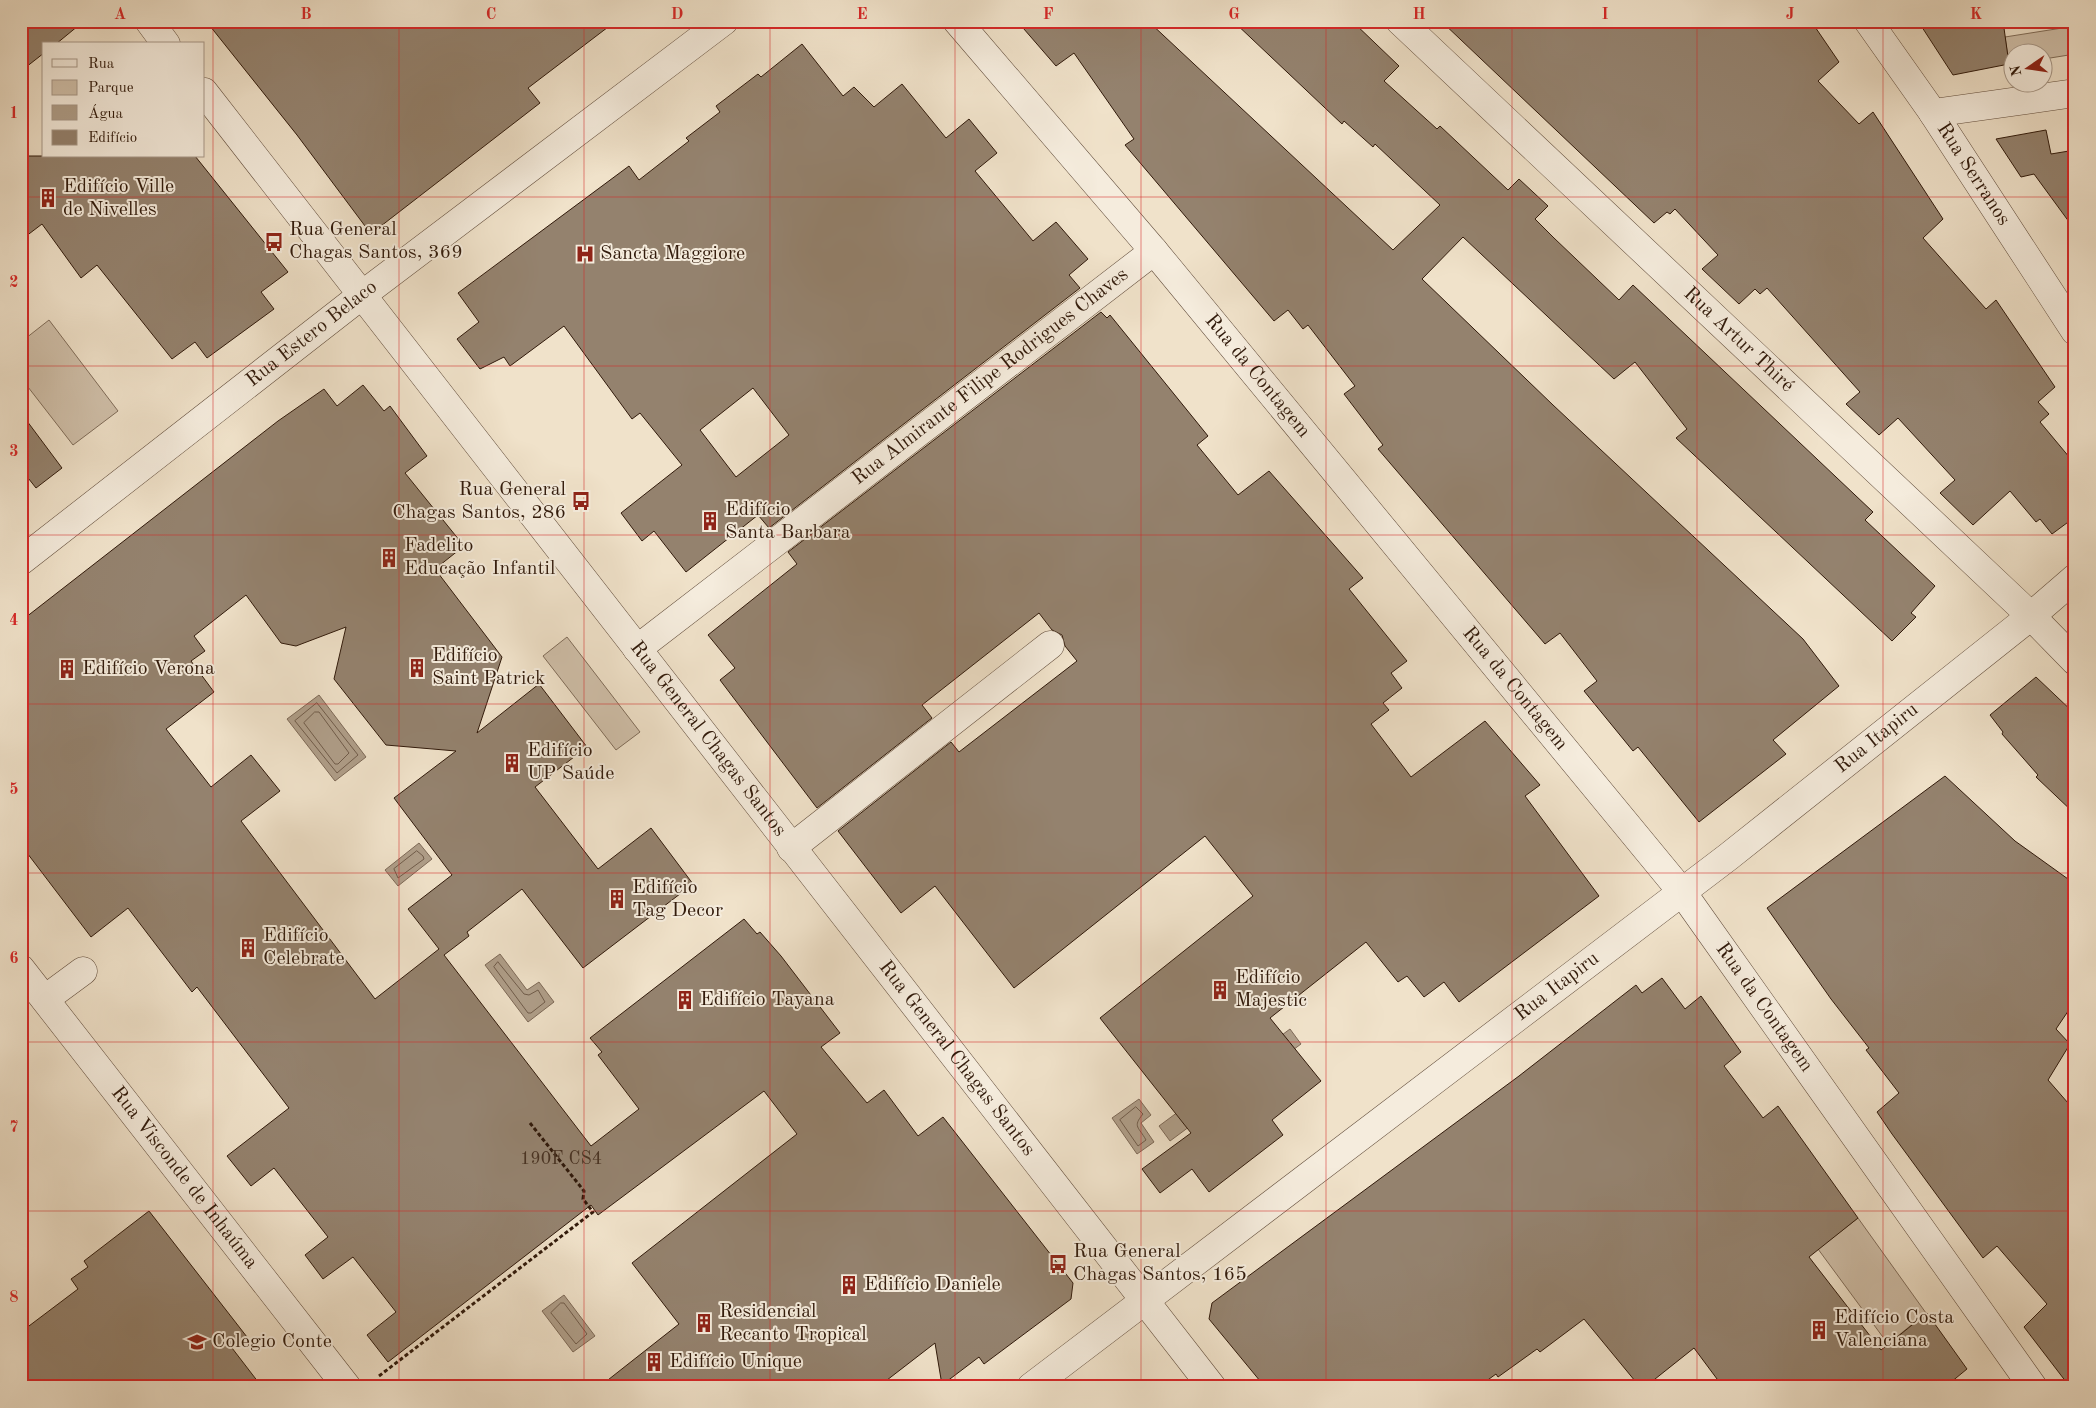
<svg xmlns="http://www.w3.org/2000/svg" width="2096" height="1408" font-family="'Old Standard TT',serif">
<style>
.green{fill:#d0c0aa;stroke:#806d5a}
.water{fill:#af9e89;stroke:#7d6957}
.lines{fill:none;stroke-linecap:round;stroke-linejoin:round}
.shore{stroke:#705c4a;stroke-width:1}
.building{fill:#94826e;stroke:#311a0b;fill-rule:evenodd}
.minor-casing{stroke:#614c3b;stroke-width:29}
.path{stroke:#311a0b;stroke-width:3;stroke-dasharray:4 2.5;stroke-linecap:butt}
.minor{stroke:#f5ecdd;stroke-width:28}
.grid{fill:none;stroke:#d62828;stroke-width:1;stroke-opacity:0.55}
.labels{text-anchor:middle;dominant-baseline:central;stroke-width:4;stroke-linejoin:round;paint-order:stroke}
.number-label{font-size:18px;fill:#4a3424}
.street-label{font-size:20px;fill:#311a0b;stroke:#f5ecdd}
.poi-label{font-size:20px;fill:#311a0b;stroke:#f5ecdd;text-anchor:start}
.neatline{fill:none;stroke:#d62828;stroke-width:2}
.grid-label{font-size:16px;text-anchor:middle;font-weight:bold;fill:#d62828}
</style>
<rect width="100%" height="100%" fill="#f0e2ca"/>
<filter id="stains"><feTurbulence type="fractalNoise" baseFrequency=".004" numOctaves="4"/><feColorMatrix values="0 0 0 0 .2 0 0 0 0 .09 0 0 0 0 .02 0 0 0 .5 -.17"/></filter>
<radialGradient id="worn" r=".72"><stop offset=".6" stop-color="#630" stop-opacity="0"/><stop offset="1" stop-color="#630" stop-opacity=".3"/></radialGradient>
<g class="green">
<path d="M2075 26V54L2044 59V52H2014L2013 63 2009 64 2005 37Z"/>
<path d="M49 320 118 411 73 445 21 378V342Z"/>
<path d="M567 637 640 732 616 750 543 656Z"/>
<path d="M1858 1218 1926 1313 1888 1344 1818 1249Z"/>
</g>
<g class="water">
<path d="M319 695 366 757 335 781 287 719Z"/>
<path d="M419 843 432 859 398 886 385 870Z"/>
<path d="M500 954 527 990 539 982 554 1002 528 1022 485 965Z"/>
<path d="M1290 1029 1301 1044 1170 1141 1159 1126Z"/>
<path d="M1139 1099 1151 1115 1141 1123 1154 1142 1137 1154 1112 1118Z"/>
<path d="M564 1295 595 1336 573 1352 542 1311Z"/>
</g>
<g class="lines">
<g class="shore">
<path d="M317 703 358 755 337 773 295 721Z"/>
<path d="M315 712H319L349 753 338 764H335L304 723Z"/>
<path d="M417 851 423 856 424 859 398 878 394 869Z"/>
<path d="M498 962 524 994 529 995 538 990 545 1002 531 1013H528L494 967Z"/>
<path d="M1136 1107 1143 1114C1132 1127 1139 1127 1146 1140L1138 1146 1120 1120Z"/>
<path d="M561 1303H564L587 1334 576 1344 551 1313Z"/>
</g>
</g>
<g class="building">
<path d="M21 21H84L56 44H44V53L21 71Z"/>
<path d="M206 21H616L528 88 540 103 381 226H365L297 135Z"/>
<path d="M1017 21H1148L1393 250 1440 205 1375 144 1373 147 1344 121 1342 124 1233 21H1352L1399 66 1384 81 1437 129 1440 126 1508 190 1519 179 1548 206 1535 219 1554 238 1619 300 1633 285 1873 512 1865 520 1935 586 1911 613 1916 617 1892 641 1676 438 1687 429 1635 362 1614 379 1463 237 1422 279 1553 405 1803 639 1839 686 1773 740 1786 754 1699 822 1638 747 1633 751 1584 691 1597 681 1560 633 1545 644 1378 449 1383 445 1344 394 1355 386 1308 325 1303 329 1288 310 1274 321 1125 145 1134 139 1074 53 1056 66Z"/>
<path d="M1441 21H1811L1839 62 1818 81 1859 124 1873 112 1943 219 1923 238 1986 309 1996 300 2055 387 2038 402 2049 414 2040 422 2075 464V517L2052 534 2040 519 2036 522 2010 491 1973 525 1940 493 1955 480 1898 418 1879 435 1846 404 1860 392 1767 288 1760 294 1755 289 1739 304 1702 269 1718 255 1675 209 1670 214 1667 212 1654 223Z"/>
<path d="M1918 21H2003L2009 64 1953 75Z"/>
<path d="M802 44 843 96 854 87 874 107 902 84 946 138 969 119 997 153 975 171 1033 241 1056 222 1088 259 1069 275 1080 288 769 528 758 515 686 572 654 531 642 541 621 513 682 465 640 413 632 419 564 326 510 366 504 357 480 369 457 339 479 322 458 293 629 166 639 180 689 141 686 138 720 112 716 106 758 74 761 77ZM753 388 789 435 736 477 700 430Z"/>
<path d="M2046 130 2051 154 2075 150V230L2034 174 2021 177 1996 139Z"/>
<path d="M21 156H195L288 272 261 292 274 309 207 358 195 342 172 359 97 265 81 278 42 224 21 240Z"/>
<path d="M1101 312 1107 318 1110 315 1208 436 1197 445 1238 495 1269 471 1363 578 1349 589 1407 661 1391 673 1402 688 1383 703 1389 710 1371 724 1411 777 1485 721 1540 785 1525 796 1599 896 1459 1002 1444 982 1424 997 1407 976 1398 982 1366 942 1270 1018 1321 1081 1272 1120 1283 1135 1209 1192 1192 1169 1160 1193 1142 1169 1191 1133 1100 1018 1253 896 1205 836 1014 988 935 886 901 913 838 831 951 742 959 752 1077 661 1065 646 1062 635 1052 630 1039 613 922 705 932 718 817 808 720 680 735 668 708 635 797 564 788 552Z"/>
<path d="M363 385 384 411 390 406 427 456 405 473 464 546 435 569 502 657 477 733 539 684 587 747 535 787 598 869 651 828 693 884 583 968 522 889 467 932 469 936 444 955 591 1146 639 1109 598 1055 602 1052 590 1038 744 919 757 934 760 932 781 956 840 1033 821 1047 867 1103 884 1090 918 1136 943 1117 1073 1283 1071 1299 984 1364 979 1357 942 1385 935 1343 878 1387H599L679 1324 632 1263 797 1134 764 1091 598 1215 591 1205 388 1362 367 1335 396 1312 353 1257 323 1279 305 1255 328 1237 274 1168 251 1186 227 1156 289 1108 197 987 192 992 128 908 91 937 21 845V621L278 421 324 389 337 406ZM246 595 281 643 296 646 346 627 334 679 386 745 456 751 394 798 452 875 408 909 439 949 375 999 241 821 280 791 251 755 211 787 166 729 214 692 191 661 205 651 194 636Z"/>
<path d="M21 413 62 468 36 488 21 469Z"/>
<path d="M2036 677 2075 714V814L2036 777 2038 775 2002 734 2003 732 1990 715Z"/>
<path d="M1945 776 2015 841 2075 884V1001L2056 1029 2070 1044 2048 1080 2075 1111V1387H2070L2024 1327 2047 1304 1997 1246 1983 1258 1892 1134 1877 1112 1899 1093 1866 1050 1869 1048 1831 999 1767 908Z"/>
<path d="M1662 978 1685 1009 1701 996 1741 1052 1724 1066 1763 1118 1778 1106 1858 1218 1809 1257 1881 1350 1927 1313 1967 1369 1945 1387H1723L1694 1348 1645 1387H1640L1584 1319 1540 1352 1537 1349 1498 1377 1496 1374 1478 1387H1265L1209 1319 1212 1303 1519 1076 1636 985 1642 993Z"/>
<path d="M149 1211 247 1337 232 1348 262 1387H21V1332L78 1289 71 1279 88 1267 84 1261Z"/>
</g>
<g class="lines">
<g class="minor-casing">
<g id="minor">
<path d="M149 21 166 44"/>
<path id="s1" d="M957 21 1154 251 1682 892 2033 1387"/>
<path id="s2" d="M1400 21 2031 616 2075 661"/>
<path id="s3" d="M1868 21 1933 113 2075 331"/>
<path id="s4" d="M204 92 1212 1387"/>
<path d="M1933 113 2075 93"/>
<path id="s5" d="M21 561 362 295 724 21"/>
<path id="s6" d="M637 649 1154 251"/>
<path d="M791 848 1050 645"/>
<path id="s7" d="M21 969 347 1387"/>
<path d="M45 999 83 971"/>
<path id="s8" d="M1031 1387 1728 857 2031 616 2075 578"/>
</g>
</g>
<path class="path" d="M379 1376 593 1212 583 1199 584 1191 530 1123"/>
<use href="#minor" class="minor"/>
</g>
<path class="grid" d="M213 21V1387M399 21V1387M584 21V1387M770 21V1387M955 21V1387M1141 21V1387M1326 21V1387M1512 21V1387M1697 21V1387M1883 21V1387M21 197H2075M21 366H2075M21 535H2075M21 704H2075M21 873H2075M21 1042H2075M21 1211H2075"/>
<defs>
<g id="building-bare" transform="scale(1.5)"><path d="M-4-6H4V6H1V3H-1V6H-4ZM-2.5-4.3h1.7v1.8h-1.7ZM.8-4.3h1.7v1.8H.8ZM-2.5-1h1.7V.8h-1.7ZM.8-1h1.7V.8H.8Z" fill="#8f2418" stroke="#f5ecdd" stroke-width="2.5" paint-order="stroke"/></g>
<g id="bus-bare" transform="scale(1.5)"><path d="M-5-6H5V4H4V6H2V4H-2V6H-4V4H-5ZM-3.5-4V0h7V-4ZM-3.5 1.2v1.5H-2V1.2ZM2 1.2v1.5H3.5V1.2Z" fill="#8f2418" stroke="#f5ecdd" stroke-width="2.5" paint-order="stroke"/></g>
<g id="hospital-bare" transform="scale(1.5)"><path d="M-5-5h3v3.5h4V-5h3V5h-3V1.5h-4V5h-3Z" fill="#8f2418" stroke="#f5ecdd" stroke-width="2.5" paint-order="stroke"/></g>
<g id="school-bare" transform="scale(1.5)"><path d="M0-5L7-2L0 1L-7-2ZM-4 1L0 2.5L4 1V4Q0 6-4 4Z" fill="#8f2418" stroke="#f5ecdd" stroke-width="2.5" paint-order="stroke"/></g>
</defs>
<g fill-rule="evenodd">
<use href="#building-bare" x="48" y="198"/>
<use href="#bus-bare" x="274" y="242"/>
<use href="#hospital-bare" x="585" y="254"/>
<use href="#bus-bare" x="581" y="501"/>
<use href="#building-bare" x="710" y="521"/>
<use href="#building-bare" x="389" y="558"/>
<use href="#building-bare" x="417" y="668"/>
<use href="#building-bare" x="67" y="669"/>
<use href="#building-bare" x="512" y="763"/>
<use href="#building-bare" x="617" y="899"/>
<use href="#building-bare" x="248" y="948"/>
<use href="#building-bare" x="1220" y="990"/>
<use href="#building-bare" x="685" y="1000"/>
<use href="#bus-bare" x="1058" y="1264"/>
<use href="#building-bare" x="849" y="1285"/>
<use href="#building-bare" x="704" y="1323"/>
<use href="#building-bare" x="1819" y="1330"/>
<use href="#school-bare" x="197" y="1342"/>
<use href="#building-bare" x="654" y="1362"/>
</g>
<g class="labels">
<g class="number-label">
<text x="561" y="1159">190F CS4</text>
</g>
<g class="street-label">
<text stroke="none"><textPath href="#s3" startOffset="186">Rua Serranos</textPath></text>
<text stroke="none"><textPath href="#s5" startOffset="369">Rua Estero Belaco</textPath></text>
<text stroke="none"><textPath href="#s2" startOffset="465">Rua Artur Thiré</textPath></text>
<text stroke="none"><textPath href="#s1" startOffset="465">Rua da Contagem</textPath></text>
<text stroke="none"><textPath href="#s6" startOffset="446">Rua Almirante Filipe Rodrigues Chaves</textPath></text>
<text stroke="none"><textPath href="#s1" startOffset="870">Rua da Contagem</textPath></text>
<text stroke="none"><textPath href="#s8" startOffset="1066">Rua Itapiru</textPath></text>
<text stroke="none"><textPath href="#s4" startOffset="820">Rua General Chagas Santos</textPath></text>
<text stroke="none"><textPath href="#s8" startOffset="661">Rua Itapiru</textPath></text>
<text stroke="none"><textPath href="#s1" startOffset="1275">Rua da Contagem</textPath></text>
<text stroke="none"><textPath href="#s4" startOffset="1225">Rua General Chagas Santos</textPath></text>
<text stroke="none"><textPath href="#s7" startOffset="265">Rua Visconde de Inhaúma</textPath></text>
</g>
<g class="poi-label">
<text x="63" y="187">Edifício Ville<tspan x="63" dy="23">de Nivelles</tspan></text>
<text x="289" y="230">Rua General<tspan x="289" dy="23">Chagas Santos, 369</tspan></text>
<text x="600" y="254">Sancta Maggiore</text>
<text x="566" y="490" text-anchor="end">Rua General<tspan x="566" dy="23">Chagas Santos, 286</tspan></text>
<text x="725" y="510">Edifício<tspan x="725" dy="23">Santa Barbara</tspan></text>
<text x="404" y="546">Fadelito<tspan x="404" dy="23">Educação Infantil</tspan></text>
<text x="432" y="656">Edifício<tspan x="432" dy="23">Saint Patrick</tspan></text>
<text x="82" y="669">Edifício Verona</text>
<text x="527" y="751">Edifício<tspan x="527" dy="23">UP Saúde</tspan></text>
<text x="632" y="888">Edifício<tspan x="632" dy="23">Tag Decor</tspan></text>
<text x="263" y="936">Edifício<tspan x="263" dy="23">Celebrate</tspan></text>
<text x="1235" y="978">Edifício<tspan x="1235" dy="23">Majestic</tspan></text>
<text x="700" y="1000">Edifício Tayana</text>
<text x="1073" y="1252">Rua General<tspan x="1073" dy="23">Chagas Santos, 165</tspan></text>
<text x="864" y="1285">Edifício Daniele</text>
<text x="719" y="1312">Residencial<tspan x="719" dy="23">Recanto Tropical</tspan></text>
<text x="1834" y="1318">Edifício Costa<tspan x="1834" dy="23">Valenciana</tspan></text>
<text x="212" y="1342">Colegio Conte</text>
<text x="669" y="1362">Edifício Unique</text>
</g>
</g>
<rect width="2096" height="1408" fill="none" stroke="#f0e2ca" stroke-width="55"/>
<rect x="42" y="42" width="162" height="115" fill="#f5ecdd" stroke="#a79889"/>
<rect x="52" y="59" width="25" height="8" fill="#f5ecdd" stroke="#a79889"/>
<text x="88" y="68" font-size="15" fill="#311a0b">Rua</text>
<rect x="52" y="80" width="25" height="15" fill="#d0c0aa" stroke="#a79889"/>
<text x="88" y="92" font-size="15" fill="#311a0b">Parque</text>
<rect x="52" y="105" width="25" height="15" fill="#af9e89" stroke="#a79889"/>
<text x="88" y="118" font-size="15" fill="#311a0b">Água</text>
<rect x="52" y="130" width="25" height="15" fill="#94826e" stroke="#a79889"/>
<text x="88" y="142" font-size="15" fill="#311a0b">Edifício</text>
<g transform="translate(2028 68) rotate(257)"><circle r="24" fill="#f5ecdd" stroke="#a79889"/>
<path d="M0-4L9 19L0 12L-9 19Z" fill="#8f2418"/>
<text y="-8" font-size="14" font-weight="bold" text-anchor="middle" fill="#311a0b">N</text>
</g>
<rect x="28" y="28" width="2040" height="1352" class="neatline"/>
<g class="grid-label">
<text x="120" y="19">A</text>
<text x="306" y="19">B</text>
<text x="491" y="19">C</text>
<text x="677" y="19">D</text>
<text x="862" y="19">E</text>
<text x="1048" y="19">F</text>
<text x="1234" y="19">G</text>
<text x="1419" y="19">H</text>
<text x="1605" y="19">I</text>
<text x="1790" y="19">J</text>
<text x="1976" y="19">K</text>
<text x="14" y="118">1</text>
<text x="14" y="287">2</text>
<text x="14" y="456">3</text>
<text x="14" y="625">4</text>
<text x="14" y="794">5</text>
<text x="14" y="963">6</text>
<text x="14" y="1132">7</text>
<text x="14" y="1302">8</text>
</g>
<rect width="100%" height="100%" filter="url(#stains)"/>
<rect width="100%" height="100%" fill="url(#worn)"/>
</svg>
